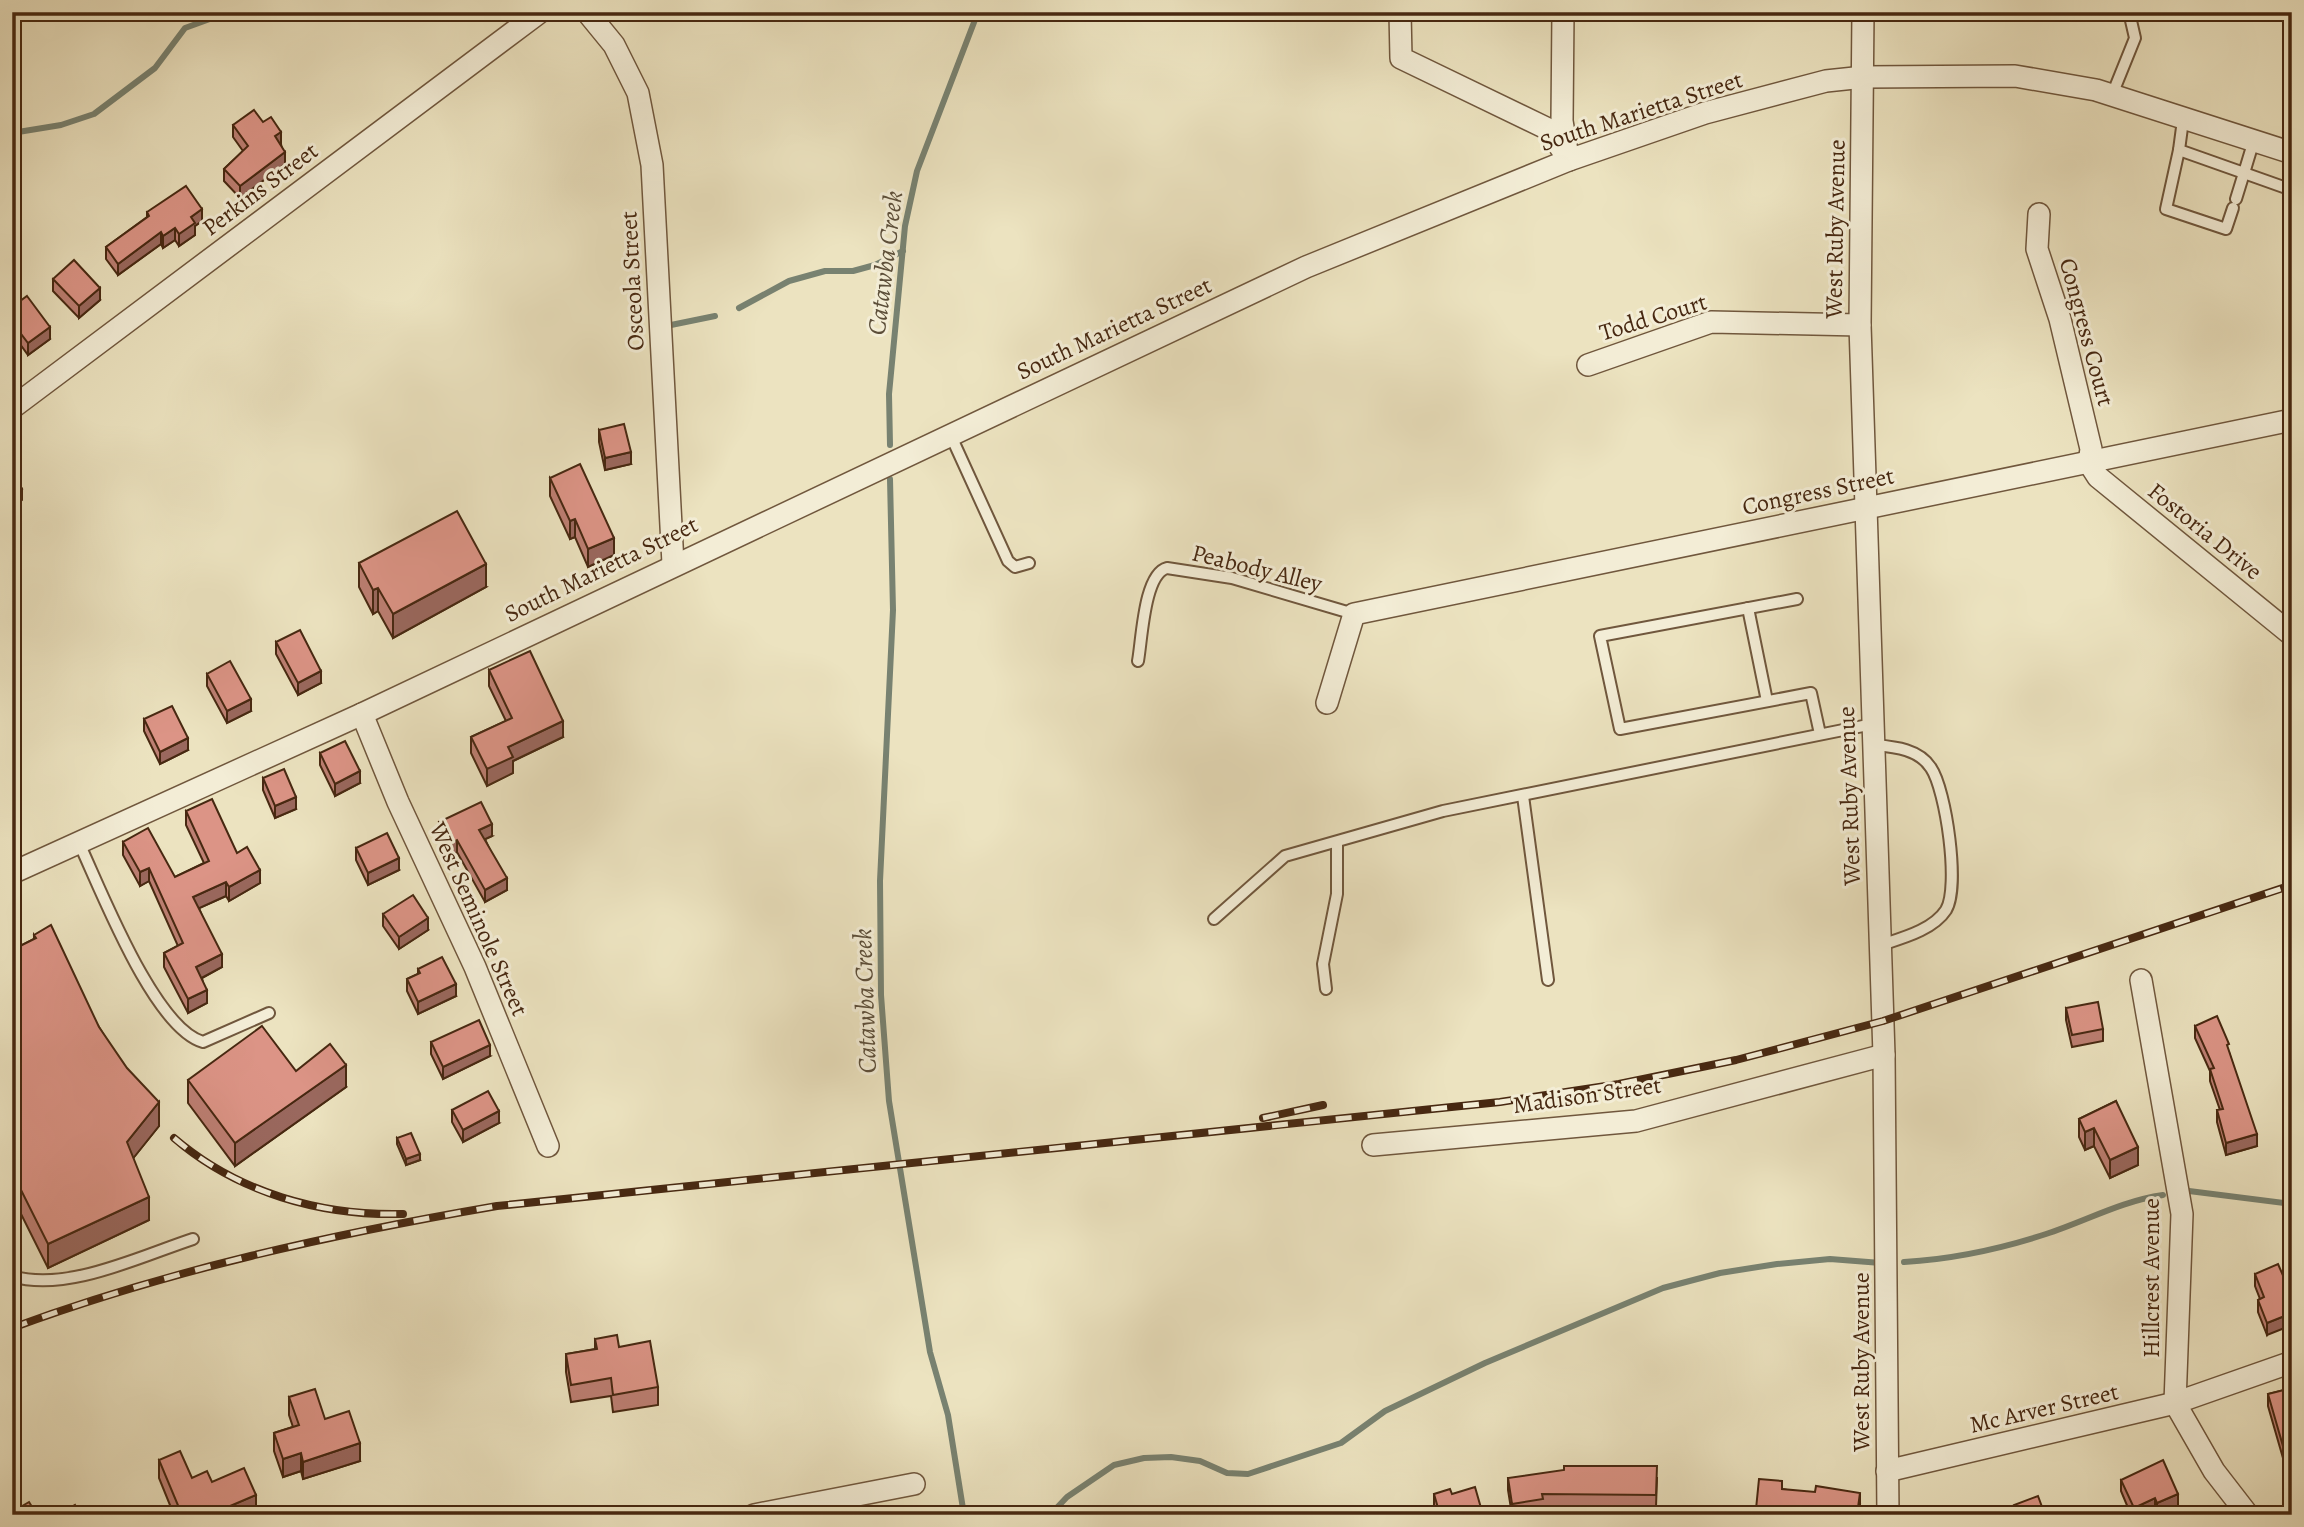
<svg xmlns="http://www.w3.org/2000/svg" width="2304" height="1527" font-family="Alegreya,serif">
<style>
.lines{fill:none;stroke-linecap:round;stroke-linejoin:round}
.stream{stroke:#788271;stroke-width:6}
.lane-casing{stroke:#70573d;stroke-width:14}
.street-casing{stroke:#70573d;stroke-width:24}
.lane{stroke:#f3edd6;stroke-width:10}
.street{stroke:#f3edd6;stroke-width:21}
.rail-casing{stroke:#472811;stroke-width:8}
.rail{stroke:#f3edd6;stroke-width:5;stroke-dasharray:16;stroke-linecap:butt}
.wall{fill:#bd7f73;stroke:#472811;stroke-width:2}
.shaded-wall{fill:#9a685e;stroke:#472811;stroke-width:2}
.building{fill:#dc9486;stroke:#472811;stroke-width:2}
.labels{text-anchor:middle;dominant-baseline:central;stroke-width:6;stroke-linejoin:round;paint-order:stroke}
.street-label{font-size:24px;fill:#472811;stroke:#f3edd6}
.water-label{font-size:26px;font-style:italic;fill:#5c4e39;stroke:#f3edd6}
</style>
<rect width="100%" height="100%" fill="#ece3c0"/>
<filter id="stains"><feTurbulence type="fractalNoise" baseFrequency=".00286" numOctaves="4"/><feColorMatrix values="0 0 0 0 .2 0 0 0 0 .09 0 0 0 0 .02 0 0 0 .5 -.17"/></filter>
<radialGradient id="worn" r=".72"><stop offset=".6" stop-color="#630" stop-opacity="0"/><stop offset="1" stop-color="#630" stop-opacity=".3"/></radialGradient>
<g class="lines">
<g class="stream">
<path d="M12 133 61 125 94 114 155 68 185 28 229 12"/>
<path d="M739 308 789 281 825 271H853L875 265 903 251"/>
<path d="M671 325 715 316"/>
<path d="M890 445 889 394 905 226 917 171 978 12"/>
<path d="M890 479 893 610 880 881 881 995 889 1101 930 1352 948 1415 964 1515"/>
<path d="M2189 1191 2292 1204"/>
<path d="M1904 1262C1953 1259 2000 1249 2046 1234 2086 1221 2121 1201 2163 1195"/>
<path d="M1050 1515 1067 1497 1114 1465 1144 1458 1171 1457 1200 1461 1227 1473 1248 1474 1341 1443 1385 1411 1485 1363 1663 1288 1720 1273 1777 1264 1830 1259 1881 1263"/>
</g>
<g class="lane-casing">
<g id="lane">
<path d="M2112 95 2135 38 2129 12"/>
<path d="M2183 120 2179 150 2244 173 2254 140"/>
<path d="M2179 150 2166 209 2226 229 2233 208"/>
<path d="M2236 199 2244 173 2292 190"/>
<path d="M950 434 1008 561 1015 567 1029 563"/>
<path d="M1797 599 1600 636 1620 729 1811 693 1820 734"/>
<path d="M1748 608 1767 701"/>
<path d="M1138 661C1142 639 1144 574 1167 568L1232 578 1354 614"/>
<path d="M1874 745C1895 747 1919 749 1931 768 1946 790 1960 887 1946 910 1933 930 1902 938 1881 945"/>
<path d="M1523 796 1548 980"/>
<path d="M79 843C101 890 154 1028 203 1042L269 1013"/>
<path d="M1214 919 1285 856 1443 811 1873 724"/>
<path d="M1326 989 1323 964 1337 894V842"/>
<path d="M12 1276C66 1293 141 1256 193 1239"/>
</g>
</g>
<g class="street-casing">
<g id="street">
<path d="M587 12 614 45 638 93 652 165 673 564"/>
<path d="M1400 12 1401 58 1548 129 1569 160"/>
<path d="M1563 12 1562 121 1567 151"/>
<path d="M1863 12 1860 325 1884 1055 1888 1515"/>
<path d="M2039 214 2037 249 2060 319 2091 449 2089 463 2098 477 2292 635"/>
<path d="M1588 365 1711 322 1860 325"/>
<path d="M12 408 540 12"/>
<path d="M1327 703 1354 614 2292 420"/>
<path d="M362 714 398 802 475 967 548 1146"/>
<path d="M12 873 362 714 1306 267 1569 160 1705 113 1826 81 1864 77 2015 76 2096 90 2292 153"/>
<path d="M2141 980 2182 1214 2175 1403 2214 1471 2248 1515"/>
<path d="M1373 1145 1636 1121 1884 1055"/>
<path d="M1887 1471 2175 1403 2292 1362"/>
<path d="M754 1515 914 1484"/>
</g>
</g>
<use href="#lane" class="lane"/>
<use href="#street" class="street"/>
<g class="rail-casing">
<g id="rail">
<path d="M1263 1118 1323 1105"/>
<path d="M174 1138C238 1193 321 1216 403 1214"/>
<path d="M12 1328C169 1270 333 1234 497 1206L1500 1102 1619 1084 1736 1060 1883 1021 2292 885"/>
</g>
</g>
<use href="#rail" class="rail"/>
</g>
<g class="wall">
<path d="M263 122 281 144 285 164 240 198 224 181V169L243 151 233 137V125Z"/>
<path d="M147 212 202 221 195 226V235L179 246 175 240 163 248 161 244 118 275 106 259V247L147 217Z"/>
<path d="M53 279 100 300 79 318 53 291Z"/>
<path d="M12 307 50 339 28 355 12 333Z"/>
<path d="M599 430 631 464 605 470 599 442Z"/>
<path d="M550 478 614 555 588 567 575 537 570 539 550 496Z"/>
<path d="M359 563 486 587 393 638 378 611 373 614 359 587Z"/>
<path d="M276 642 321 683 298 695 276 654Z"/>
<path d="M489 670 563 737 513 761V773L487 786 471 753V737L506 721 489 686Z"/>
<path d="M207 674 251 711 227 723 207 686Z"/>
<path d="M144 719 188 750 160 764 144 731Z"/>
<path d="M320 753 360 783 335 796 320 765Z"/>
<path d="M263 778 296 809 275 818 263 790Z"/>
<path d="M186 811 237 853 260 883 229 901 226 896 199 908 222 967 202 978 207 1003 188 1013 164 967V953L178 946 149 881 140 886 123 855V842L175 877 204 863 186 825Z"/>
<path d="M439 822 492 836 485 839 507 890 485 902 457 852 450 856 439 834Z"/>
<path d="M356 848 399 870 368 885 356 860Z"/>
<path d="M383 914 428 930 399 949 383 926Z"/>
<path d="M34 935 99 1027 159 1126 133 1158 149 1220 48 1268 12 1196V950L34 939Z"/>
<path d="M418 969 456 996 418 1014 407 991V979L418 974Z"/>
<path d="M2066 1008 2103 1029V1041L2072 1047 2066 1020Z"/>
<path d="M2195 1026 2229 1052 2257 1146 2226 1155 2217 1122V1110H2220L2210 1081V1071L2195 1038Z"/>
<path d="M431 1042 490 1056 443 1079 431 1054Z"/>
<path d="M296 1071 346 1087 235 1166 188 1103V1080Z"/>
<path d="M2116 1101 2138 1165 2110 1178 2094 1146 2085 1150 2079 1137V1119Z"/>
<path d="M452 1110 499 1123 463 1142 452 1122Z"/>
<path d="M397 1138 420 1160 406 1165 397 1144Z"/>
<path d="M2255 1274 2288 1287 2267 1335 2258 1312V1300L2260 1299 2255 1286Z"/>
<path d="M595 1339 619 1347 658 1387V1405L613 1412 611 1396 571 1402 566 1372V1354L595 1349Z"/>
<path d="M2292 1388V1470L2287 1472 2268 1406V1394Z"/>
<path d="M289 1397 325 1419 360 1461 303 1479 301 1471 283 1477 274 1451V1433L293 1427 289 1415Z"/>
<path d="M159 1460 192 1478 212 1482 256 1512 250 1515H174L159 1478Z"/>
<path d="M1508 1478H1657L1656 1507 1543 1506V1511L1512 1515 1508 1490Z"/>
<path d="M2121 1480 2178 1506 2158 1515 2155 1510 2144 1515H2131L2121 1491Z"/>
<path d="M1782 1489 1860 1504 1858 1515H1756V1509Z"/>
<path d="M1434 1494H1452L1483 1515H1436L1434 1506Z"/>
</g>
<g class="shaded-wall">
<path d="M281 132V144L275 148V136Z"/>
<path d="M285 152V164L240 198V186Z"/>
<path d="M202 209V221L195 226V235L179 246V234L191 217Z"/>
<path d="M175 228V240L163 248V236Z"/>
<path d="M161 232V244L118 275V264Z"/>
<path d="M100 288V300L79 318V306Z"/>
<path d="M50 327V339L28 355V343Z"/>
<path d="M631 452V464L605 470V458Z"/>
<path d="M22 489V500L12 507V495Z"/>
<path d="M575 519V537L570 539V521Z"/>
<path d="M614 538V555L588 567V549Z"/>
<path d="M486 564V587L393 638V614Z"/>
<path d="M378 588V611L373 614V590Z"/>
<path d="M321 671V683L298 695V683Z"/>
<path d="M251 699V711L227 723V711Z"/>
<path d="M18 703V715L12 719V707Z"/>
<path d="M563 721V737L513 761V773L487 786V769L508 747Z"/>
<path d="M188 738V750L160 764V752Z"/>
<path d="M360 771V783L335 796V784Z"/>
<path d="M296 797V809L275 818V806Z"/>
<path d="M492 824V836L479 842V830Z"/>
<path d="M457 840V852L450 856V844Z"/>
<path d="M399 858V870L368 885V873Z"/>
<path d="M149 868V881L140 886V872Z"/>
<path d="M260 870V883L229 901V887Z"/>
<path d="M507 878V890L485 902V890Z"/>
<path d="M226 882V896L193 911V897Z"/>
<path d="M428 918V930L399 949V937Z"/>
<path d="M222 954V967L196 981V967Z"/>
<path d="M456 984V996L418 1014V1002Z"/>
<path d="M207 990V1003L188 1013V999Z"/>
<path d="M490 1045V1056L443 1079V1067Z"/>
<path d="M346 1065V1087L235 1166V1143Z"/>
<path d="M159 1102V1126L127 1166V1142Z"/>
<path d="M499 1111V1123L463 1142V1130Z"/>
<path d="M2094 1128V1146L2085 1150V1132Z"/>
<path d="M2257 1134V1146L2226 1155V1143Z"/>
<path d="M2138 1147V1165L2110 1178V1160Z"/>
<path d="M420 1154V1160L406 1165V1159Z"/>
<path d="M149 1197V1220L48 1268V1244Z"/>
<path d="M2292 1313V1325L2267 1335V1323Z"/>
<path d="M360 1443V1461L303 1479V1462Z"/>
<path d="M301 1453V1471L283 1477V1459Z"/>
<path d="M2292 1459V1470L2287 1472V1460Z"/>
<path d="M1860 1493V1504L1858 1515H1857Z"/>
<path d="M2178 1494V1506L2157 1515V1503Z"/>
<path d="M256 1495V1512L250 1515H209Z"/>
<path d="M2155 1498V1510L2144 1515H2134V1508Z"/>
</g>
<g class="building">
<path d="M254 110 263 122 271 117 281 132 275 136 285 152 240 186 224 169 248 146 233 125Z"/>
<path d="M186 186 202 209 191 217 195 223 179 234 175 228 163 236 161 232 118 264 106 247 149 216 147 212Z"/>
<path d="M74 260 100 288 79 306 53 279Z"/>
<path d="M27 296 50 327 28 343 12 322V307Z"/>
<path d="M624 424 631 452 605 458 599 430Z"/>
<path d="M580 464 614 538 588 549 575 519 570 521 550 478Z"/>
<path d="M12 475 22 489 12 495Z"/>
<path d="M457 511 486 564 393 614 378 588 373 590 359 563Z"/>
<path d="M300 630 321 671 298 683 276 642Z"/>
<path d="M530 651 563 721 508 747 513 757 487 769 471 737 512 718 489 670Z"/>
<path d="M230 661 251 699 227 711 207 674Z"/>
<path d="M12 695 18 703 12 707Z"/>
<path d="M172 706 188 738 160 752 144 719Z"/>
<path d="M345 741 360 771 335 784 320 753Z"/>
<path d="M284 769 296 797 275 806 263 778Z"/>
<path d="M212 799 237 853 247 847 260 870 229 887 226 882 193 897 222 954 196 967 207 990 188 999 164 953 183 943 149 868 140 872 123 842 148 828 175 877 209 861 186 811Z"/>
<path d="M481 802 492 824 479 830 507 878 485 890 457 840 450 844 439 822Z"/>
<path d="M387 833 399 858 368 873 356 848Z"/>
<path d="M413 895 428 918 399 937 383 914Z"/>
<path d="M51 925 99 1027 127 1068 159 1102 127 1142 149 1197 48 1244 12 1172V950L36 938 34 935Z"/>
<path d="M442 957 456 984 418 1002 407 979 420 973 418 969Z"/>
<path d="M2098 1002 2103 1029 2072 1035 2066 1008Z"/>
<path d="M2217 1016 2229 1044 2227 1045 2257 1134 2226 1143 2217 1110 2223 1109 2210 1069 2214 1068 2195 1026Z"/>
<path d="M479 1020 490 1045 443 1067 431 1042Z"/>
<path d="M262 1026 296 1071 330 1044 346 1065 235 1143 188 1080Z"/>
<path d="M488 1091 499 1111 463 1130 452 1110Z"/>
<path d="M2116 1101 2138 1147 2110 1160 2094 1128 2085 1132 2079 1119Z"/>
<path d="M411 1133 420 1154 406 1159 397 1138Z"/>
<path d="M2278 1264 2288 1287 2292 1286V1313L2267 1323 2258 1300 2264 1297 2255 1274Z"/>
<path d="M617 1335 619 1347 650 1341 658 1387 613 1395 611 1378 571 1385 566 1354 597 1349 595 1339Z"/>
<path d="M2292 1388V1459L2287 1460 2268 1394Z"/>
<path d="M315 1389 325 1419 349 1411 360 1443 303 1462 301 1453 283 1459 274 1433 299 1425 289 1397Z"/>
<path d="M180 1451 192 1478 207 1471 212 1482 244 1468 256 1495 209 1515H182L159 1460Z"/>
<path d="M2163 1460 2178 1494 2157 1503 2155 1498 2134 1508 2121 1480Z"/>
<path d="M1564 1466H1657L1656 1495 1542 1494 1543 1499 1512 1504 1508 1478 1564 1470Z"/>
<path d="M1759 1479 1782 1481V1489L1815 1492 1816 1486 1860 1493 1857 1515H1840L1792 1508V1512L1756 1509Z"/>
<path d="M1475 1487 1483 1515H1440L1434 1494 1450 1489 1452 1494Z"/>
<path d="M2038 1496 2045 1515H2018L2014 1505Z"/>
<path d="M29 1502 37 1515H12V1512Z"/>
<path d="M75 1505 80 1515H58Z"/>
</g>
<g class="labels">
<g class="street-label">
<text transform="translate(1641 111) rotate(-18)">South Marietta Street</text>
<text transform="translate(260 189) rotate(-37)">Perkins Street</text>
<text transform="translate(1835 229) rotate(-89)">West Ruby Avenue</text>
<text transform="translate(632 281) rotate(-93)">Osceola Street</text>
<text transform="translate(1653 317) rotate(-17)">Todd Court</text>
<text transform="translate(1114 328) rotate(-25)">South Marietta Street</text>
<text transform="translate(2087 332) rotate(75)">Congress Court</text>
<text transform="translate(1818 491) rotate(-12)">Congress Street</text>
<text transform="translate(2205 531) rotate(39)">Fostoria Drive</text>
<text transform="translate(1257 568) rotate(14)">Peabody Alley</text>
<text transform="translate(601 569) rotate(-26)">South Marietta Street</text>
<text transform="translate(1849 796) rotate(-92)">West Ruby Avenue</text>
<text transform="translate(479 919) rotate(66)">West Seminole Street</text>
<text transform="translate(1587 1095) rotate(-8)">Madison Street</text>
<text transform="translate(2151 1278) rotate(-90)">Hillcrest Avenue</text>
<text transform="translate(1861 1362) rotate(-90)">West Ruby Avenue</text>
<text transform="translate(2044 1408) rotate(-13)">Mc Arver Street</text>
</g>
<g class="water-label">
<text transform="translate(885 263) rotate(-83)">Catawba Creek</text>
<text transform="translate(865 1001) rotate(-92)">Catawba Creek</text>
</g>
</g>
<rect width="2304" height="1527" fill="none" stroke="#ece3c0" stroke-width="42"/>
<rect x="14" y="14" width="2276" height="1499" fill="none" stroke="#472811" stroke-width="3.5"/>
<rect x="21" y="21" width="2262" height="1485" fill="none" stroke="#472811" stroke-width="2"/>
<rect width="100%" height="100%" filter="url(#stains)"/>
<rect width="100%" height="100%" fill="url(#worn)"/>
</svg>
